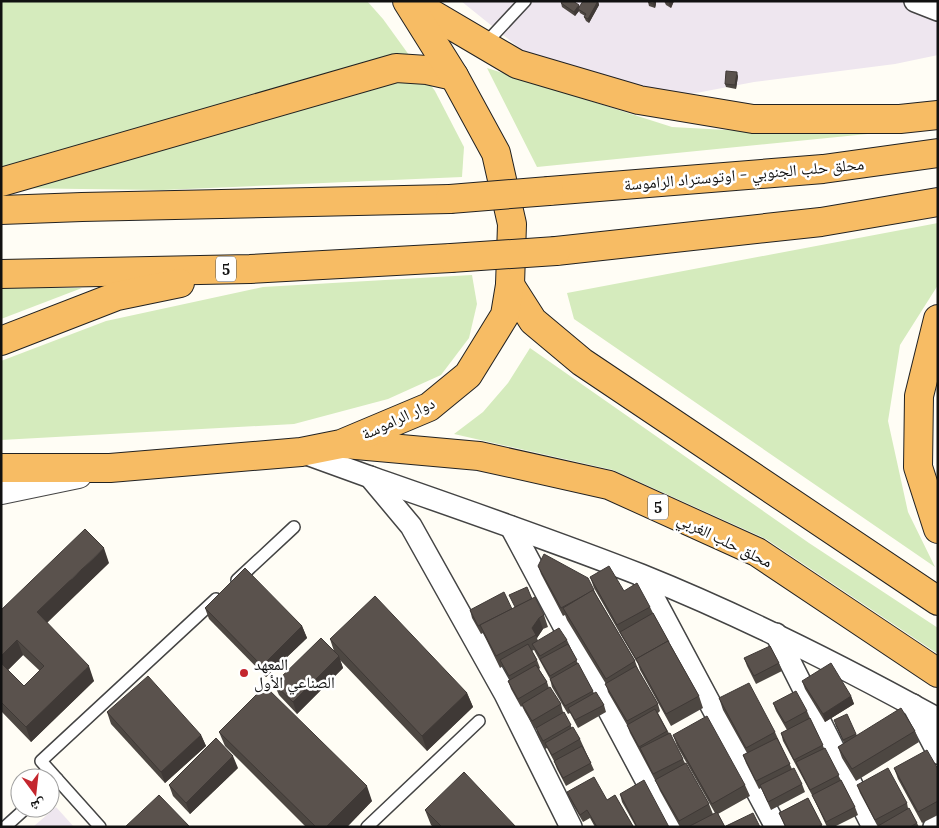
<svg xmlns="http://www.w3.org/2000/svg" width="939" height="828" font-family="Lora,'Noto Naskh Arabic',serif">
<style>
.industrial{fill:#eee6ef}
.green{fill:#d5ebbd}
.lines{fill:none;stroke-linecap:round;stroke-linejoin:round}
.service-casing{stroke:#444;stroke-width:14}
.minor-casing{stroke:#444;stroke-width:24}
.tertiary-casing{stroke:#444;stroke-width:30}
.trunk-casing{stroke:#222;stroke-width:30}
.service{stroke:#fff;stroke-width:11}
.minor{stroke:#fff;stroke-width:21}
.tertiary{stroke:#fff;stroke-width:28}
.trunk{stroke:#f7bc64;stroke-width:28}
.trunk-bridge-casing{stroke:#222;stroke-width:30;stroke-linecap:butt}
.trunk-bridge{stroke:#f7bc64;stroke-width:28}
.wall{fill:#4d4742;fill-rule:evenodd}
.shaded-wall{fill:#3f3936}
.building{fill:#5a524d;stroke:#3f3936}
.poi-dot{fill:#c4262e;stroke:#fff;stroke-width:2}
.labels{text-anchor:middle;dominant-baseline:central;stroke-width:5;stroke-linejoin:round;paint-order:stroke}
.shield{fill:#fff;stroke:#585858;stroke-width:1}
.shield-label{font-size:15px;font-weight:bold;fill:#111}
.street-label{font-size:16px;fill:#111;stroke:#fff}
.poi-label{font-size:16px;fill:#111;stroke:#fff;text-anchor:start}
</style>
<rect width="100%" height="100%" fill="#fffdf5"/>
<g class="industrial">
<path d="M461 1H925L938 7V55L895 64 754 82 675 97 528 55Z"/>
<path d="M56 807 74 827H33Z"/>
</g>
<g class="green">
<path d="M1 1H367L383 19 435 91 464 147 462 177 163 190 1 188Z"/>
<path d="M487 68 672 127 766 132 938 127 537 167Z"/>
<path d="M938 223V285L900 345 888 421 908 512 935 567 574 319 567 293Z"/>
<path d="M472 275 477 304 469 338 441 375 388 399 294 424 1 440V361L106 321 263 287Z"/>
<path d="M1 288H82L1 319Z"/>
<path d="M530 348 809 543 938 628V654L766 539 613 470 454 434 483 412 508 383Z"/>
</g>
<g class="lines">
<g class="service-casing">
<g id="service">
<path d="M484 45 525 1"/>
<path d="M237 580 294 527"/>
<path d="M57 779 41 761 216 599"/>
<path d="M50 786 57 779 100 827"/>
<path d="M5 827 26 808"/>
<path d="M367 827 479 721"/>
</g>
</g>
<g class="minor-casing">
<g id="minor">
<path d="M915 1 938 10"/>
<path d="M301 452 370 477 411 526 505 694 571 827"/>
<path d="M370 477C461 509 552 540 641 575 743 616 842 666 938 719"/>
<path d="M511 527 671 827"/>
<path d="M642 576 776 827"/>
<path d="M776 634 873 827"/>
<path d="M913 705 938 753"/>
<path d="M934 827 938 825"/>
</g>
</g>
<g class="tertiary-casing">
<path id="tertiary" d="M1 490 78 474"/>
</g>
<g class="trunk-casing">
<g id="trunk">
<path d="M410 1 517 64 639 100 753 119H900L938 115"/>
<path d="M1 182 396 68 427 70 454 76"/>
<path d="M549 191 823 169 938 153"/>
<path d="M1 210 82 207 450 199"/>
<path d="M556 251 821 222 938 202"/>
<path d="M1 274 250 269 451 258"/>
<path d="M510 285 533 321 582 362 938 601"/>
<path d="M938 319 919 396 918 467 938 529"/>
<path d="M1 341 117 296 180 283"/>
<path d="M345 444 479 456 609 485 757 552 938 673"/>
<path d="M1 468H110L301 452 341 444 429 407 468 375 505 315 510 285 512 224 496 153 454 76 407 1"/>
</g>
</g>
<use href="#service" class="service"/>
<use href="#minor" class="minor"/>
<use href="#tertiary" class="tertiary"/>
<use href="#trunk" class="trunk"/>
<g class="trunk-bridge-casing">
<g id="trunk-bridge">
<path d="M450 199 549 191"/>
<path d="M451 258 556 251"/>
</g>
</g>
<use href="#trunk-bridge" class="trunk-bridge"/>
</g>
<g class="wall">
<path d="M598 1 599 5 589 23 586 21 584 17 585 16 580 13 579 11 575 16 562 7 561 3 580 7Z"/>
<path d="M649 1H656V4L655 8 649 6 648 2Z"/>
<path d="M664 1H674L671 8 666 5Z"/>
<path d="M738 76 736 89 726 87 725 84Z"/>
<path d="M109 563 47 623 94 681 31 742 1 711V610ZM23 655 40 671 24 686 8 670Z"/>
<path d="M538 566 594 590 597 596 635 661 639 672 658 704 660 711 658 713 683 759 685 763 709 804 713 814 715 813 677 746 673 735 745 785 750 796 718 814 725 827H680L660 791 656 782 630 733 627 725 608 692 606 684 567 620 565 615 563 616 541 574Z"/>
<path d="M590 577 624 591 650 607 653 613 699 696 703 708 671 726 640 670 638 664 622 637 594 588Z"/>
<path d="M532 599 544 615 548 627 543 629 537 638 538 641 567 640 579 666 594 693 604 705 606 712 578 728 570 713 568 714 552 687 550 679 534 650 532 651 537 660 540 668 539 669 547 682 549 688 561 704 563 712 572 728 580 739 594 770 566 786 557 769 554 761 547 748 545 749 538 736 536 728 535 729 525 712 522 706 521 707 511 689 508 681 510 680 503 666 500 668 483 633 481 634 472 618 470 610 512 609Z"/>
<path d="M205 608 302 626 307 638 266 677 209 619Z"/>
<path d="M330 639 467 693 473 707 427 751 340 660 343 668 297 714 279 695 274 684 334 651Z"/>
<path d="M744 658 779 663 782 671 756 684 747 666Z"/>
<path d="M802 681 851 696 854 704 825 722 805 689Z"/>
<path d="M719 698 775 732 779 741 792 769 802 784 805 792 771 810 761 788 759 789 746 763 743 755 747 753 723 710Z"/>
<path d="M773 703 807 711 810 718 824 748 855 807 858 815 834 827H827L813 797 783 741 781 733 787 730 776 711Z"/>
<path d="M107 712 201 735 206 746 165 783 111 724Z"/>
<path d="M835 724 856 734 857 735 915 731 919 742 856 781 842 758 838 747 844 743Z"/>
<path d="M219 732 372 801 347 827H306L225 746Z"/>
<path d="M238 768 190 814 173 796 169 785Z"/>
<path d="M894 768 938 769V815L922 823 898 779Z"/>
<path d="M857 785 907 803 908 808 917 823 919 827H878L860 793Z"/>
<path d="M567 792 607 800 615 795 633 827H595L590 818 583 822 570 800Z"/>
<path d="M620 794 669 827H636L622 802Z"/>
<path d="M808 798 822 827H785L779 813Z"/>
<path d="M425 810 516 827H433L431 825Z"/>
</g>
<g class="shaded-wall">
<path d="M598 1 599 5 589 23 588 19Z"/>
<path d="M655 1H656V4L655 8 653 4Z"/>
<path d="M670 1H674L671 8 669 4Z"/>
<path d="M579 5 580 9H578L579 11 575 16 574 12Z"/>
<path d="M737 72 738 76 736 89 735 85Z"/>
<path d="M104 548 109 563 42 627 37 612Z"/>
<path d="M539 618 543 629 537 638 532 628Z"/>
<path d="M302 626 307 638 266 677 262 666Z"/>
<path d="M17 640 23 655 3 675 1 670V656Z"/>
<path d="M339 656 343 668 297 714 293 702Z"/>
<path d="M89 666 94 681 31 742 26 727Z"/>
<path d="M467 693 473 707 427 751 422 736Z"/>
<path d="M851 696 854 704 825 722 823 714Z"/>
<path d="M201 735 206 746 165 783 161 772Z"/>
<path d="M233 756 238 768 190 814 186 803Z"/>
<path d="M367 786 372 801 347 827H326Z"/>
</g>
<g class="building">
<path d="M562 1H573L579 5 574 12 561 3Z"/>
<path d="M583 1H598L588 19 584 17 586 14 578 9Z"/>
<path d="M649 1H655L653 4 648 2Z"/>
<path d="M726 71 737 72 735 85 725 84Z"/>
<path d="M85 529 104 548 37 612 89 666 26 727 1 702V663L24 686 44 666 17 640 1 656V610Z"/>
<path d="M544 554 588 578 594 590 561 608 538 566Z"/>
<path d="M609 566 624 591 637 583 650 607 617 625 590 577Z"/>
<path d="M245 568 302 626 262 666 205 608Z"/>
<path d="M527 587 532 599 515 607 509 595Z"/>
<path d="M593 590 635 661 606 679 563 608Z"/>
<path d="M504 592 512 609 478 626 470 610Z"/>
<path d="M375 596 467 693 422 736 330 639Z"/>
<path d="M535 597 544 615 539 618 532 628 536 635 496 656 480 625Z"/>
<path d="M653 613 669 642 668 641 636 659 620 632Z"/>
<path d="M559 628 567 640 540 656 532 644Z"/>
<path d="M321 638 339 656 293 702 274 684Z"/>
<path d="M668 641 699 696 666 714 636 659Z"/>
<path d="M528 644 537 660 509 676 500 660Z"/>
<path d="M568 644 577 660 550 676 540 659Z"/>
<path d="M770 646 779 663 754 676 744 658Z"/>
<path d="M578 663 593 691 565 706 550 679Z"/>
<path d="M831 663 851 696 823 714 802 681Z"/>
<path d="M536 665 547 682 518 699 508 681Z"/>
<path d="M636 666 658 704 627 721 605 684Z"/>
<path d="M148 676 201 735 161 772 107 712Z"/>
<path d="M749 683 775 732 746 748 719 698Z"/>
<path d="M265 686 367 786 326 827H316L219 732Z"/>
<path d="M550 687 561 704 532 721 522 704Z"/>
<path d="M796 691 807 711 785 723 773 703Z"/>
<path d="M596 692 604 705 575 720 568 708Z"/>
<path d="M901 708 915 731 852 769 838 747Z"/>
<path d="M655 709 667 731 639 747 627 725Z"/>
<path d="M564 712 571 725 543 741 536 728Z"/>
<path d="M847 714 856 734 843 740 834 720Z"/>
<path d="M707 716 745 785 712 804 673 735Z"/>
<path d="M810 718 823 745 794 760 781 733Z"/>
<path d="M573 727 580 739 552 755 545 743Z"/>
<path d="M670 733 683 759 653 774 640 748Z"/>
<path d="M216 738 233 756 186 803 169 785Z"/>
<path d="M777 738 790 764 756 781 743 755Z"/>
<path d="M582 746 591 763 563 778 554 761Z"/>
<path d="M825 748 839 775 810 790 796 762Z"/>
<path d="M927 750 938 769V801L918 812 894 768Z"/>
<path d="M686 763 709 804 679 821 655 780Z"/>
<path d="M794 768 802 784 768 802 760 785Z"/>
<path d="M888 768 907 803 875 820 857 785Z"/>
<path d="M464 772 516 827H442L425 810Z"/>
<path d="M594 777 607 800 615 795 633 826 631 827H597L587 810 580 815 567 792Z"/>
<path d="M644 780 669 827H637L620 794Z"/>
<path d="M841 780 855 807 826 822 812 795Z"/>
<path d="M159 795 190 827H125Z"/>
<path d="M808 798 822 825 818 827H786L779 813Z"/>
<path d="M909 808 917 823 910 827H878V826Z"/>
<path d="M717 812 725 827H688Z"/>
<path d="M753 813 760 827H727L726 826Z"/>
</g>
<circle class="poi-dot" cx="244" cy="673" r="5"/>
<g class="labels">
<g class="shield">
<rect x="216" y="256.5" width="20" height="25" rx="4"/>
<rect x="648" y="494.5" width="20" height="25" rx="4"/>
</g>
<g class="shield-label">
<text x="226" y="269">5</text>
<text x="658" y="507">5</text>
</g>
<g class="street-label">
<text transform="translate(744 174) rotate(-5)">محلق حلب الجنوبي - اوتوستراد الراموسة</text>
<text transform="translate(398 418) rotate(-25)">دوار الراموسة</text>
<text transform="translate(725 540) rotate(26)">محلق حلب الغربي</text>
</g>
<g class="poi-label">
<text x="254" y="664">المعهد<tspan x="254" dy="18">الصناعي الأول</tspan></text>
</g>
</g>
<rect width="939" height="828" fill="none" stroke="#111111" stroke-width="5"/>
<g transform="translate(35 793) rotate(165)"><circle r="24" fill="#ffffff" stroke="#a0a0a0"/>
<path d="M0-4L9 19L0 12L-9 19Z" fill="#c4262e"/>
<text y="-8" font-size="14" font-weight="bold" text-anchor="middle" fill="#111111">ش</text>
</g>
</svg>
